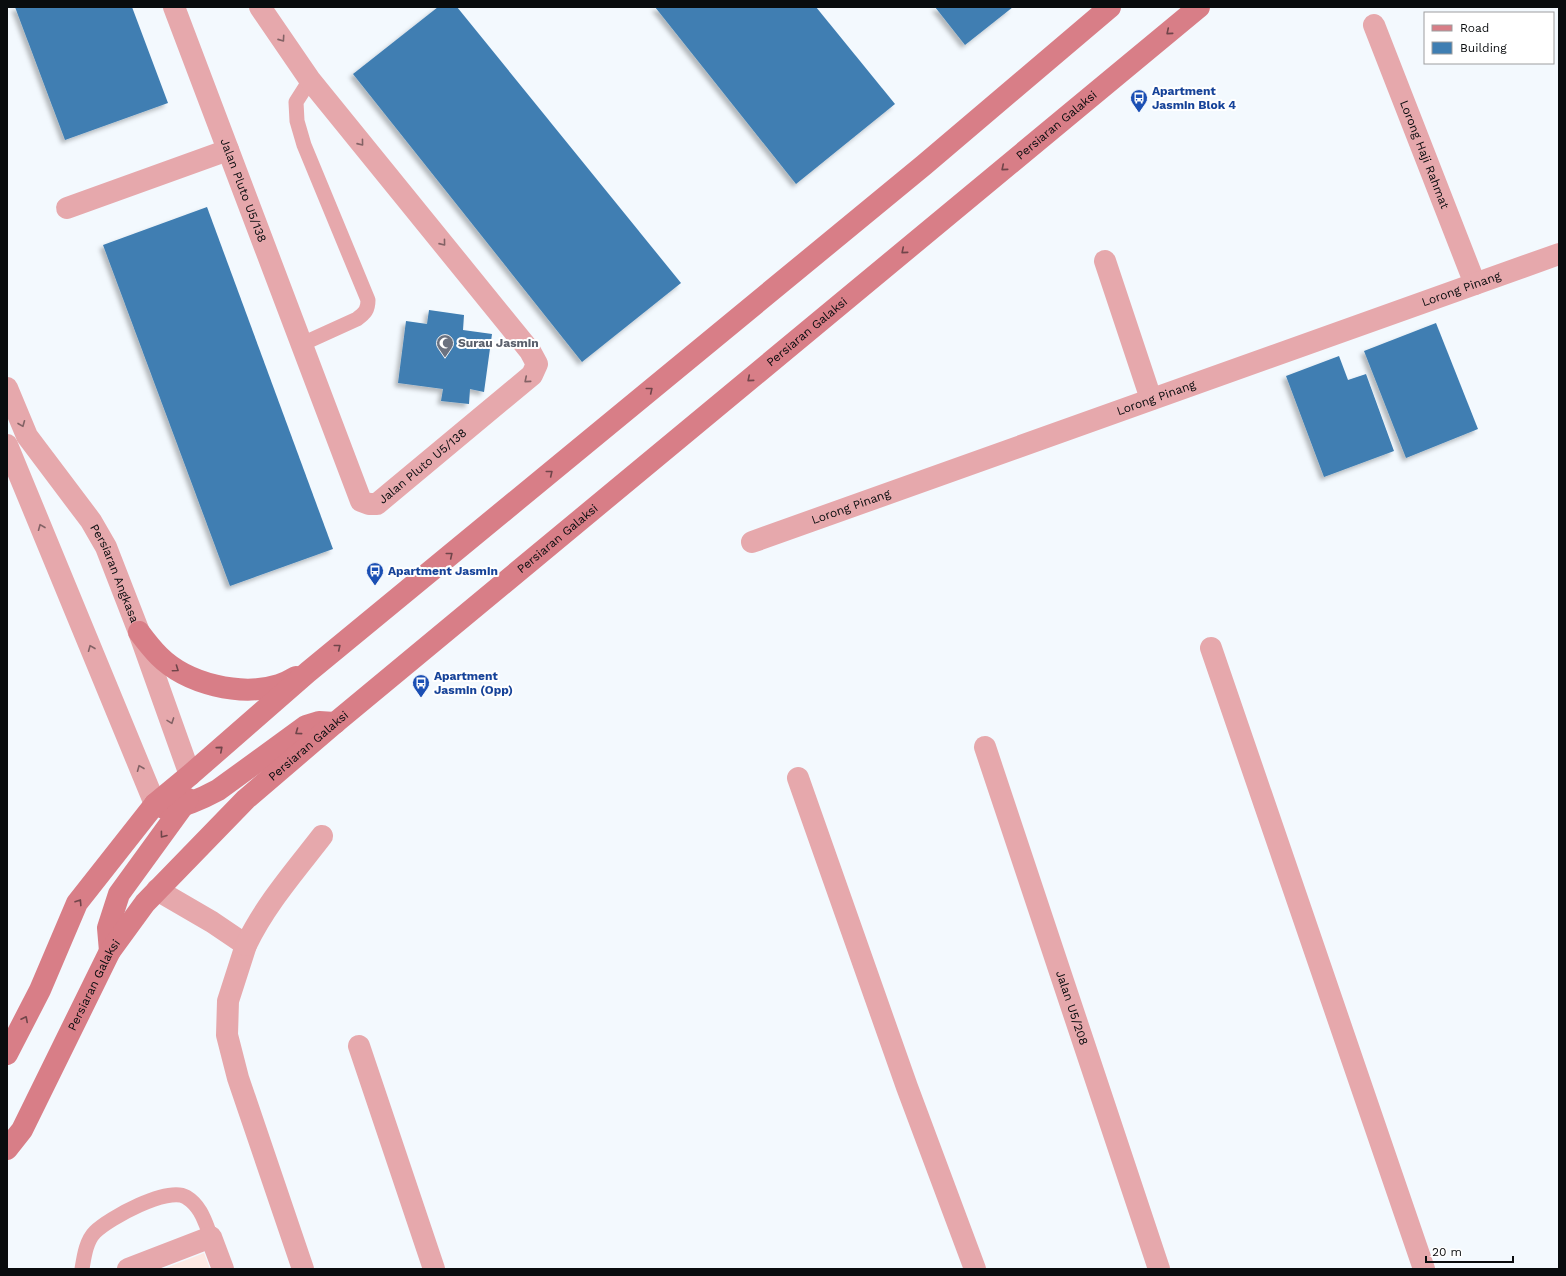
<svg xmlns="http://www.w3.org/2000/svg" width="1566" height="1276" font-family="'Work Sans',sans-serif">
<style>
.commercial{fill:#fde9e3}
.building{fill:#3f7eb2;filter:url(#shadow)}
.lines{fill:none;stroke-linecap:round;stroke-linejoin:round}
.service{stroke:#e6a8ac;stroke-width:15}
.minor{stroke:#e6a8ac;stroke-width:22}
.tertiary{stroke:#e6a8ac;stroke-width:22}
.secondary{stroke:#d87e87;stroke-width:22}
.oneway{stroke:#70454a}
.oneway2{stroke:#836265}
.labels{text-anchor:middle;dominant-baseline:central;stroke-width:4;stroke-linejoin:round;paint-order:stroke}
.transit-label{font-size:12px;font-weight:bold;fill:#164399;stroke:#fff;text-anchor:start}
.street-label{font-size:12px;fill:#090c0e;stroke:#fff}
.worship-label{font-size:12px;font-weight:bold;fill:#5b616d;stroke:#fff;text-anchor:start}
</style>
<defs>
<filter id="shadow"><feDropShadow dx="-3.5" dy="3.5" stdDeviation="2" flood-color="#0004"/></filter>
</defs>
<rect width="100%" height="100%" fill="#f3f9fe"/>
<path class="commercial" d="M204 1253 210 1269H163Z"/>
<g class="building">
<path d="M15 7H132L168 103 65 140Z"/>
<path d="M438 7H457L681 283 582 362 353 74Z"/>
<path d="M655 7H816L895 104 796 184Z"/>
<path d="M935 7H1013L965 45Z"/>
<path d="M207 207 333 549 230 586 103 245Z"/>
<path d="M429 310 464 315 463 330 492 334 484 392 470 389 469 404 441 401 443 389 398 383 406 321 427 324Z"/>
<path d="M1436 323 1478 429 1406 458 1364 351Z"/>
<path d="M1339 356 1348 380 1366 374 1394 451 1324 477 1286 376Z"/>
</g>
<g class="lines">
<g class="service">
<path d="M302 344 357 319C365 313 368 310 368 300L304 145 297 121 296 102 310 80"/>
<path d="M82 1269C84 1257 86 1241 95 1232 109 1218 168 1186 186 1197 201 1206 205 1222 211 1237"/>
</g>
<g class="minor">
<path id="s1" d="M174 7 361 501 369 504H377L532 375 537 364 530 351 310 80 260 7"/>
<path id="s2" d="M1374 25 1475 284"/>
<path d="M67 208 228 150"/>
<path d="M1105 261 1151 399"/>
<path id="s3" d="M752 542 1559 254"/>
<path d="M1211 648 1424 1269"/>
<path id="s4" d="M985 747 1159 1269"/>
<path d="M798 778 907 1087 975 1269"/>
<path d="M157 890 212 922 246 945 228 1001 227 1035 238 1078 303 1269"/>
<path d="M246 945C265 905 295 871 322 836"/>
<path d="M359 1046 434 1269"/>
<path d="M128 1269 211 1237 223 1269"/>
</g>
<g class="tertiary">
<path id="s5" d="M7 388 27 436 91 521 106 547 139 632 190 775"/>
<path d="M7 445 155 804"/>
</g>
<g class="secondary">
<path d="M139 632C145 640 151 648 159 656 187 684 241 697 279 685 285 683 291 680 296 677"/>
<path d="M155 804C158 805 161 807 164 808 176 811 207 796 218 790L306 726 319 722 335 723"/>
<path d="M110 951 108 928 119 894 188 799"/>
<path d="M7 1054 40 990 77 903 155 804 190 775 308 672 924 165 1110 7"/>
<path id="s6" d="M7 1149 22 1130 110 951 145 903 246 799 335 723 1199 7"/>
</g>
</g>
<defs><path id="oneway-chevron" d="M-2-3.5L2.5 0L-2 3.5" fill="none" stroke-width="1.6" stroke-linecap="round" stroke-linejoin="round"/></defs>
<g class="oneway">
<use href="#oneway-chevron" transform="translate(1169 32) rotate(140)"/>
<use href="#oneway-chevron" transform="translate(1004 168) rotate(140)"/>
<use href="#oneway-chevron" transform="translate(904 251) rotate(140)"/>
<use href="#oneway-chevron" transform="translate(750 379) rotate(140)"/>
<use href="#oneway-chevron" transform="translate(650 390) rotate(-39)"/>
<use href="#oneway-chevron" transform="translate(550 473) rotate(-39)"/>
<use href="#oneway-chevron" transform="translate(450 555) rotate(-39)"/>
<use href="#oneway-chevron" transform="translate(338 647) rotate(-39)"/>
<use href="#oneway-chevron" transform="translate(176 669) rotate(35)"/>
<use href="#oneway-chevron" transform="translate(298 732) rotate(144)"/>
<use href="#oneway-chevron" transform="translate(220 749) rotate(-41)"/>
<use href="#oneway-chevron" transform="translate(163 835) rotate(127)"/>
<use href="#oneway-chevron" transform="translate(79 902) rotate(-57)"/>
<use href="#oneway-chevron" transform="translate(25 1019) rotate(-63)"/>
</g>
<g class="oneway2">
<use href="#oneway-chevron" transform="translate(282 39) rotate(55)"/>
<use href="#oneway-chevron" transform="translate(361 143) rotate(51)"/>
<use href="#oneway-chevron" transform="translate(443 243) rotate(51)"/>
<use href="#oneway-chevron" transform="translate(527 380) rotate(140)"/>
<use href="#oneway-chevron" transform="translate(22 424) rotate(68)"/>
<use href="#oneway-chevron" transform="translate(41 527) rotate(-112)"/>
<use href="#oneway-chevron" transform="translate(91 648) rotate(-112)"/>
<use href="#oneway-chevron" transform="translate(171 721) rotate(70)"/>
<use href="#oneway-chevron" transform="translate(140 768) rotate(-112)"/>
</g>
<defs>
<g id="bus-pin" transform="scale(0.9)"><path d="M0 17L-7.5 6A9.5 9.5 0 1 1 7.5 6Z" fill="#1a4fb4" stroke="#fff"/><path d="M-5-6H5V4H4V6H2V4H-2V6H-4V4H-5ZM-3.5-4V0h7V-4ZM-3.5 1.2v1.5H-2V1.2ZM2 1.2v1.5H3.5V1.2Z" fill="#fff"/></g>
<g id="mosque-pin" transform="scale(0.9)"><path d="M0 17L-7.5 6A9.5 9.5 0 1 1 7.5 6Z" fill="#6b7280" stroke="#fff"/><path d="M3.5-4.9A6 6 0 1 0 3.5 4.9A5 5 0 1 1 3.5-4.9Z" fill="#fff"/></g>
</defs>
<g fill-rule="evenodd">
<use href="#bus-pin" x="1139" y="98"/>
<use href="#mosque-pin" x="445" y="343"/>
<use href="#bus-pin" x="375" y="571"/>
<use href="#bus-pin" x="421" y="683"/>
</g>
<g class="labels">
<g class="transit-label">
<text x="1152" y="91">Apartment<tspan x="1152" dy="14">Jasmin Blok 4</tspan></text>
<text x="388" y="571">Apartment Jasmin</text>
<text x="434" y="676">Apartment<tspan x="434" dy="14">Jasmin (Opp)</tspan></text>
</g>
<g class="street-label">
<text stroke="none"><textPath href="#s6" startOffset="1482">Persiaran Galaksi</textPath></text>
<text stroke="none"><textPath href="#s2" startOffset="139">Lorong Haji Rahmat</textPath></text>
<text stroke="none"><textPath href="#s1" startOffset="196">Jalan Pluto U5/138</textPath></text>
<text stroke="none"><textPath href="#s3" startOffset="753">Lorong Pinang</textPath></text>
<text stroke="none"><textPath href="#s6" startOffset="1158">Persiaran Galaksi</textPath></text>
<text stroke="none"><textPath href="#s3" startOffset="429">Lorong Pinang</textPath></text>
<text stroke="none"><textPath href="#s1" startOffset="604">Jalan Pluto U5/138</textPath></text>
<text stroke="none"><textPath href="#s3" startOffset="105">Lorong Pinang</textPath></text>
<text stroke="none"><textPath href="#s6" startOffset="834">Persiaran Galaksi</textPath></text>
<text stroke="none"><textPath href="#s5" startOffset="216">Persiaran Angkasa</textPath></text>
<text stroke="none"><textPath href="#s6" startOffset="510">Persiaran Galaksi</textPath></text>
<text stroke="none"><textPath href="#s6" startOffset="186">Persiaran Galaksi</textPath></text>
<text stroke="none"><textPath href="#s4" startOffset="275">Jalan U5/208</textPath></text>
</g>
<g class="worship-label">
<text x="458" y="343">Surau Jasmin</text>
</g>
</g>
<rect width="1566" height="1276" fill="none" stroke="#090c0e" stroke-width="16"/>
<rect x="1424" y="12" width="130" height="52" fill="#ffffff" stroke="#9d9e9f"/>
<rect x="1432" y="25" width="20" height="6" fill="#d87e87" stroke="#9d9e9f"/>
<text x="1460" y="32" font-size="12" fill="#090c0e">Road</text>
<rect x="1432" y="42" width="20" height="12" fill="#3f7eb2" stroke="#9d9e9f"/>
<text x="1460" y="52" font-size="12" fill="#090c0e">Building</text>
<path d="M1426 1256v6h87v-6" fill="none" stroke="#090c0e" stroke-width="2"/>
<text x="1432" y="1256" font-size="12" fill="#090c0e" stroke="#ffffff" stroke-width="3" paint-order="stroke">20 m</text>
</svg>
